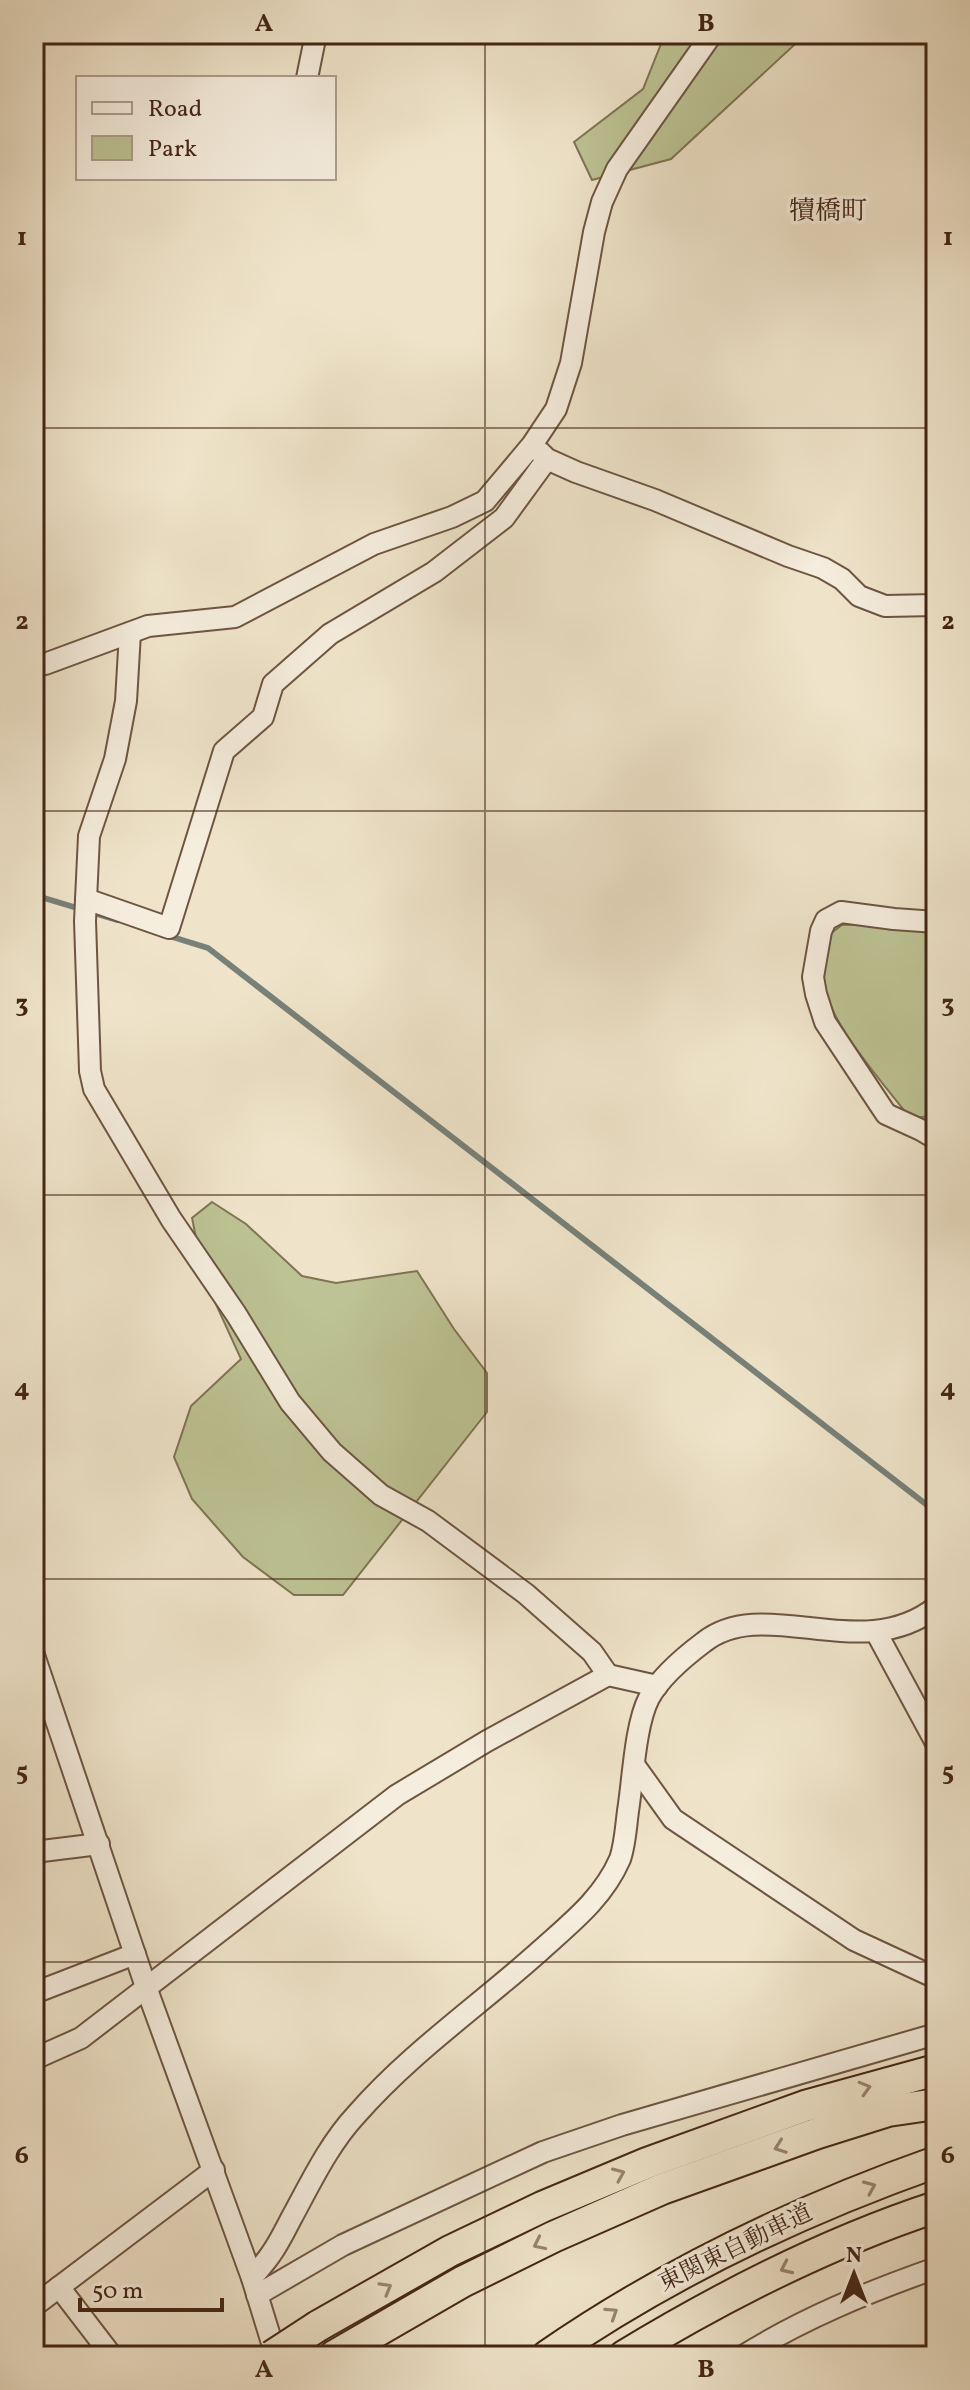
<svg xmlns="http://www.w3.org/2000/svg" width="970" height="2390" font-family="Vollkorn,'Noto Serif JP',serif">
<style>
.green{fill:#bdc394;stroke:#807454;stroke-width:2}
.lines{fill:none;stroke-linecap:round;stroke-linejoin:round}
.stream{stroke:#788179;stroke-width:6}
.minor-casing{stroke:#6e5542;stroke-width:24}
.highway-casing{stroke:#432515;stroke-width:34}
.minor{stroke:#f5eddd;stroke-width:20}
.highway{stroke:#efe4ca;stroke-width:30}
.highway-bridge-casing{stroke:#432515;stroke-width:34;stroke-linecap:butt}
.highway-bridge{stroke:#efe4ca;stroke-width:30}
.oneway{stroke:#998470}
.grid{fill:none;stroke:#432515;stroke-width:2;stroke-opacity:0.55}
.labels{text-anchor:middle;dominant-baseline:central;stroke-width:7;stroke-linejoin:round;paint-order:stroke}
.street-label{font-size:24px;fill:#432515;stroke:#f5eddd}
.neighbourhood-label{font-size:26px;fill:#432515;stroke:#f5eddd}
.neatline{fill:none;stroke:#432515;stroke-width:3}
.grid-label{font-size:26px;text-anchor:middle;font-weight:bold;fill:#432515}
</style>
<rect width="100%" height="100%" fill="#efe4ca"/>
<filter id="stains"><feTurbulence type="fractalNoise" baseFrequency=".0025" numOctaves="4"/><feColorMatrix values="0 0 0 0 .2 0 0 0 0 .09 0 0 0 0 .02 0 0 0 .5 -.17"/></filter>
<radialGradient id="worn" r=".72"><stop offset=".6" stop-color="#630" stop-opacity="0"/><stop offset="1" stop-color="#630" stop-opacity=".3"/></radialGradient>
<g class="green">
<path d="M665 34H806L671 159 592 180 574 142 643 89Z"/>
<path d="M870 924 936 929V1118L933 1116 910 1118C882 1081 822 1017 821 970 821 959 827 945 830 934L842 925Z"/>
<path d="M212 1202 246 1224 302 1276 336 1283 417 1271 454 1329 487 1373V1412L343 1595H294L243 1557 192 1499 174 1457 191 1406 241 1359 204 1278 192 1218Z"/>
</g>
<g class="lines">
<g class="stream">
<path d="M34 895 117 920"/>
<path d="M166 935 208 948 936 1512"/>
</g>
<g class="minor-casing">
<g id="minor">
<path d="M307 78 316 34"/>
<path d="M540 452 547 459 576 472 655 500 788 556 823 568 842 579 859 596 885 606 936 605"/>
<path d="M130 633 126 701 115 759 89 836 85 921 90 1071 94 1089 171 1219 236 1314 290 1402 332 1452 381 1495 428 1521 526 1594 592 1652 608 1675"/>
<path d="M34 665 45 664 148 626 235 617 374 544 452 517 485 501 532 445 556 409 571 363 594 232 602 202 617 169 712 34"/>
<path d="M86 899 169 928 224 751 263 717 273 684 330 634 434 572 504 518 547 459"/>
<path d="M936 922 894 919 841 912 826 920 821 931 813 977 816 994 825 1022 886 1114 921 1130 936 1139"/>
<path d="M876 1632 936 1743"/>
<path d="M34 1655 146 1987 252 2278 276 2356"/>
<path d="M635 1766 673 1819 854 1940 936 1978"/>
<path d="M34 1852 99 1844"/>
<path d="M34 1993 135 1954"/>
<path d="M34 2059 81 2038 397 1795 487 1741 608 1675 657 1686"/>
<path d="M252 2278C258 2270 265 2263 271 2254 279 2243 285 2230 292 2217 311 2182 329 2144 356 2115 411 2052 480 2005 541 1950 572 1922 603 1898 620 1859 625 1845 626 1826 628 1811 633 1780 635 1725 649 1698 661 1676 684 1657 704 1642 765 1594 862 1666 936 1607"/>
<path d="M59 2287 112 2356"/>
<path d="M257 2295 343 2245 543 2152 622 2125 936 2034"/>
<path d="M34 2306 214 2170"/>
<path d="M743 2356C804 2318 868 2292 936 2268"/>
</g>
</g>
<g class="highway-casing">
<g id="highway">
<path d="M318 2326 450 2251 542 2207 647 2163 805 2106 936 2070"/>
<path d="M334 2356 462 2282 553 2237 662 2189 818 2133 888 2111 936 2104"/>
<path d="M547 2356C666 2274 800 2210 936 2162"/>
<path d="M624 2356C723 2296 826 2243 936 2207"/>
</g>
</g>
<use href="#minor" class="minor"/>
<use href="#highway" class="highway"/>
<g class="highway-bridge-casing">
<path id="highway-bridge" d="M272 2356 318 2326"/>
</g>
<use href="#highway-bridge" class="highway-bridge"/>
</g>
<defs><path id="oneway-chevron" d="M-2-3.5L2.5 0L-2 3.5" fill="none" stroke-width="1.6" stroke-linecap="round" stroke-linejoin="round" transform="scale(2)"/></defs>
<g class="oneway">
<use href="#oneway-chevron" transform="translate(865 2088) rotate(-16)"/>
<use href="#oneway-chevron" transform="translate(780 2147) rotate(160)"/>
<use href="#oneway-chevron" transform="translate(619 2174) rotate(-23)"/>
<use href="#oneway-chevron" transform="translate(870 2187) rotate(-23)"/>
<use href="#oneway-chevron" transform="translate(539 2244) rotate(154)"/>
<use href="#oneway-chevron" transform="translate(786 2268) rotate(155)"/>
<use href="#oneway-chevron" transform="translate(386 2288) rotate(-30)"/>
<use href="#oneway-chevron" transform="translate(612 2313) rotate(-33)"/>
</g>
<path class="grid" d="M485 34V2356M34 428H936M34 811H936M34 1195H936M34 1579H936M34 1962H936"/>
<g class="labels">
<g class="street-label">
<text transform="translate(736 2249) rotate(-26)">東関東自動車道</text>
</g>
<g class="neighbourhood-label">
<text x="828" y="212">犢橋町</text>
</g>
</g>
<rect width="970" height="2390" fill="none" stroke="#efe4ca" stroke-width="88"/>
<rect x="76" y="76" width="260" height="104" fill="#f5eddd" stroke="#ae9d8d" stroke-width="2"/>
<rect x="92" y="102" width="40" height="12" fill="#f5eddd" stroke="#ae9d8d" stroke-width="2"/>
<text x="148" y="116" font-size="24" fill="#432515">Road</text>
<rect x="92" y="136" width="40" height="24" fill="#bdc394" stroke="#ae9d8d" stroke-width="2"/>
<text x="148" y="156" font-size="24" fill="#432515">Park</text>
<g transform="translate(854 2274)" stroke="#f5eddd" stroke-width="6" paint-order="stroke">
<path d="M0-6L14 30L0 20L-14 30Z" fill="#432515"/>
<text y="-12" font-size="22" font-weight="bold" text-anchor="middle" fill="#432515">N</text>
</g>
<path d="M80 2298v12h142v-12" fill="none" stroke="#432515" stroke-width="4"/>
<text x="92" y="2298" font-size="24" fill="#432515" stroke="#f5eddd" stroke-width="6" paint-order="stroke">50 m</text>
<rect x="44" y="44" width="882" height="2302" class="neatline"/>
<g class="grid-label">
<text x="264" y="31">A</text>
<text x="706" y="31">B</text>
<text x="22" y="245">1</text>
<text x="948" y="245">1</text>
<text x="22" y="629">2</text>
<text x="948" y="629">2</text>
<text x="22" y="1012">3</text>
<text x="948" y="1012">3</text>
<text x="22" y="1396">4</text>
<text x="948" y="1396">4</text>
<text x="22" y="1780">5</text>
<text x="948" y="1780">5</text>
<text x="22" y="2163">6</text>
<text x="948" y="2163">6</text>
<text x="264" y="2377">A</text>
<text x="706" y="2377">B</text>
</g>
<rect width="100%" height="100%" filter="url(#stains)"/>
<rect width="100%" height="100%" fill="url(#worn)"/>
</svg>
